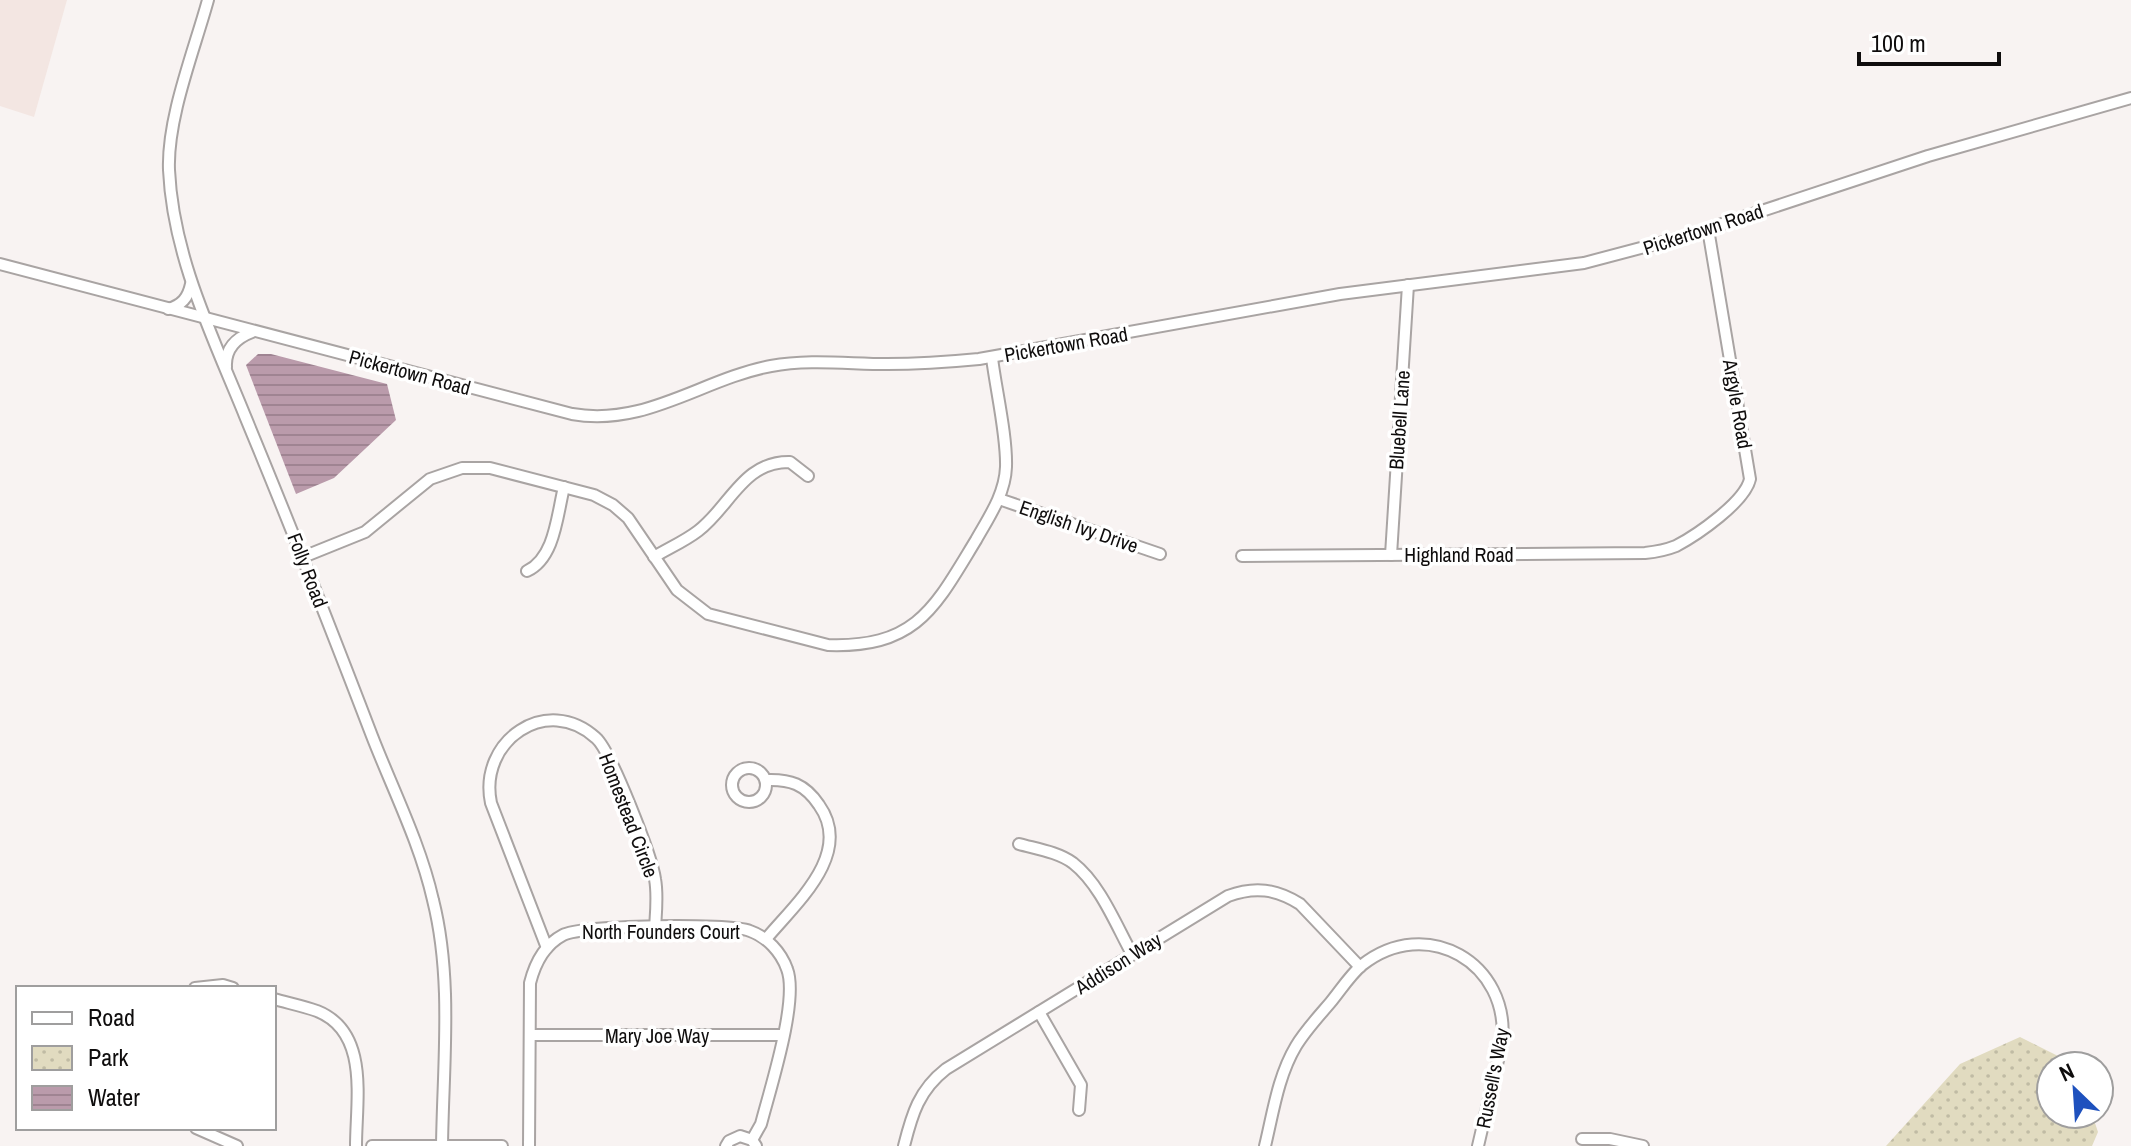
<svg xmlns="http://www.w3.org/2000/svg" width="2131" height="1146" font-family="'Archivo Narrow',sans-serif">
<style>
.built{fill:#f3e6e2}
.park{fill:url(#park-dots)}
.water{fill:url(#water-rules)}
.lines{fill:none;stroke-linecap:round;stroke-linejoin:round}
.minor-casing{stroke:#a9a4a3;stroke-width:14}
.minor{stroke:#fff;stroke-width:10}
.labels{text-anchor:middle;dominant-baseline:central;stroke-width:7;stroke-linejoin:round;paint-order:stroke}
.street-label{font-size:20px;fill:#0f0d0d;stroke:#fff}
</style>
<defs>
<pattern id="park-dots" width="8" height="8" patternUnits="userSpaceOnUse" patternTransform="scale(2)"><rect width="8" height="8" fill="#e1dbc0"/><path d="M2 2h.1M6 6h.1" fill="none" stroke="#c0bba4" stroke-width="1.8" stroke-linecap="round"/></pattern>
<pattern id="water-rules" width="6" height="5" patternUnits="userSpaceOnUse" patternTransform="scale(2)"><rect width="6" height="5" fill="#ba9bab"/><path d="M0 2.5h6" fill="none" stroke="#9f8492"/></pattern>
</defs>
<rect width="100%" height="100%" fill="#f8f3f2"/>
<path class="built" d="M0 0H67L34 117 0 106Z"/>
<path class="park" d="M2020 1037 2078 1066H2051V1114H2092L2098 1132 2092 1146H1886L1960 1064Z"/>
<path class="water" d="M258 354H271L387 384 396 420 334 478 296 494 246 365Z"/>
<g class="lines">
<g class="minor-casing">
<g id="minor">
<path d="M208 0C194 51 167 118 169 170 173 257 213 337 245 416 289 522 331 629 372 736 393 790 420 843 433 900 453 979 443 1065 442 1146"/>
<path d="M0 264 572 414C646 427 702 379 771 366 809 359 849 364 887 364 918 364 948 362 979 359L1340 294 1584 263 1686 236 1928 156 2131 98"/>
<path d="M168 309C182 305 188 298 191 284"/>
<path d="M226 367C225 349 236 338 252 332"/>
<path d="M999 499 1160 554"/>
<path d="M1391 555 1408 285"/>
<path d="M1242 556 1645 553C1655 552 1666 550 1676 546 1697 535 1745 502 1750 479L1708 229"/>
<path d="M303 557 365 532 430 479 462 468H490L594 495 613 505 628 518 677 590 708 614 828 645C917 648 935 607 976 540 989 517 1005 494 1006 467 1007 436 996 390 992 358"/>
<path d="M654 557C669 548 685 541 698 531 730 507 743 461 790 462L808 476"/>
<path d="M527 571C555 558 557 515 564 487"/>
<circle cx="749" cy="785" r="17"/>
<path d="M766 780C790 779 805 784 819 805 854 854 795 904 766 939"/>
<path d="M1019 844C1037 849 1058 852 1073 863 1100 884 1116 925 1132 954"/>
<path d="M547 948 491 803C478 741 547 693 596 738 611 751 652 857 655 879 658 895 656 912 655 928"/>
<path d="M195 988 223 985 233 988"/>
<path d="M274 999C288 1003 303 1006 317 1011 370 1032 356 1100 356 1146"/>
<path d="M1039 1012 1081 1085 1079 1110"/>
<path d="M530 1035H783"/>
<path d="M196 1128 237 1146"/>
<path d="M1582 1139H1610L1643 1146"/>
<path d="M372 1146H502"/>
<path d="M529 1146 530 983C535 963 544 945 563 935 582 925 729 923 750 931 767 937 781 952 787 969 799 1000 770 1089 761 1124L752 1140"/>
<path d="M726 1146 729 1141 740 1136 752 1140 756 1146"/>
<path d="M904 1146C912 1114 919 1090 946 1069L1228 896C1255 886 1276 889 1300 904L1360 967"/>
<path d="M1265 1146C1273 1113 1278 1076 1296 1046 1305 1031 1318 1017 1330 1003 1340 991 1350 975 1362 965 1426 914 1511 963 1502 1043L1478 1146"/>
</g>
</g>
<use href="#minor" class="minor"/>
</g>
<g class="labels">
<g class="street-label">
<text transform="translate(1703 229) rotate(-18)">Pickertown Road</text>
<text transform="translate(1066 344) rotate(-10)">Pickertown Road</text>
<text transform="translate(410 372) rotate(15)">Pickertown Road</text>
<text transform="translate(1738 404) rotate(80)">Argyle Road</text>
<text transform="translate(1399 420) rotate(-86)">Bluebell Lane</text>
<text transform="translate(1079 526) rotate(19)">English Ivy Drive</text>
<text x="1459" y="554">Highland Road</text>
<text transform="translate(308 570) rotate(69)">Folly Road</text>
<text transform="translate(629 815) rotate(69)">Homestead Circle</text>
<text x="661" y="931">North Founders Court</text>
<text transform="translate(1118 963) rotate(-32)">Addison Way</text>
<text x="657" y="1035">Mary Joe Way</text>
<text transform="translate(1492 1078) rotate(-79)">Russell's Way</text>
</g>
</g>
<rect x="16" y="986" width="260" height="144" fill="#ffffff" stroke="#9f9e9e" stroke-width="2"/>
<rect x="32" y="1012" width="40" height="12" fill="#ffffff" stroke="#9f9e9e" stroke-width="2"/>
<text x="88" y="1026" font-size="24" fill="#0f0d0d">Road</text>
<rect x="32" y="1046" width="40" height="24" fill="url(#park-dots)" stroke="#9f9e9e" stroke-width="2"/>
<text x="88" y="1066" font-size="24" fill="#0f0d0d">Park</text>
<rect x="32" y="1086" width="40" height="24" fill="url(#water-rules)" stroke="#9f9e9e" stroke-width="2"/>
<text x="88" y="1106" font-size="24" fill="#0f0d0d">Water</text>
<g transform="translate(2075 1090) rotate(335)"><circle r="38" fill="#ffffff" stroke="#9f9e9e" stroke-width="2"/>
<path d="M0-6L14 30L0 20L-14 30Z" fill="#1e51be"/>
<text y="-12" font-size="22" font-weight="bold" text-anchor="middle" fill="#0f0d0d">N</text>
</g>
<path d="M1859 52v12h140v-12" fill="none" stroke="#0f0d0d" stroke-width="4"/>
<text x="1871" y="52" font-size="24" fill="#0f0d0d" stroke="#ffffff" stroke-width="6" paint-order="stroke">100 m</text>
</svg>
